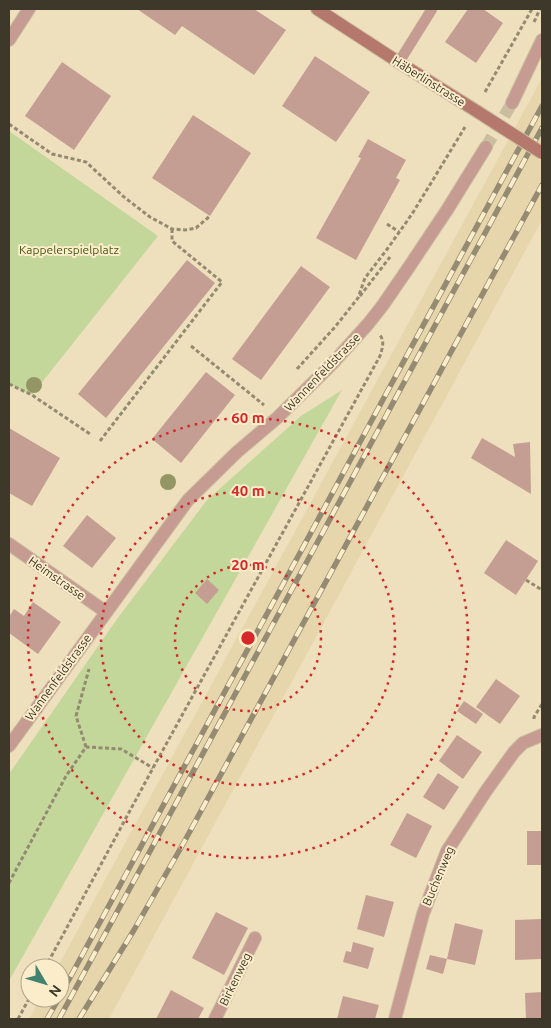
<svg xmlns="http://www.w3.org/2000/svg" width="551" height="1028" font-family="Ubuntu,sans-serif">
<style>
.built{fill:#e7d6ac}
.green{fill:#c4d79a}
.building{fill:#c49e93}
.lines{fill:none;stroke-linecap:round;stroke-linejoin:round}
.street-tunnel{stroke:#cbbea0;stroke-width:12;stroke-dasharray:12 6;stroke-linecap:butt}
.lane-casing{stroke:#cbbea0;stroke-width:11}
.street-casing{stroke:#cbbea0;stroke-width:14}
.secondary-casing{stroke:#cbbea0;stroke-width:14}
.path{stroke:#948a72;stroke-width:3;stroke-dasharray:4 2.5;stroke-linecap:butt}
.lane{stroke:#c59b92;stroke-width:10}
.street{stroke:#c59b92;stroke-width:12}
.secondary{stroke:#b5786c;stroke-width:12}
.rail-casing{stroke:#958b73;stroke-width:5.5}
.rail{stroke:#fbedca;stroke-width:4;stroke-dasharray:11;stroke-linecap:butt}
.secondary-bridge-casing{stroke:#cbbea0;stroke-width:14;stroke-linecap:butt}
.secondary-bridge{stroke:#b5786c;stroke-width:12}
.tree{fill:#939564}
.ring{fill:none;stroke:#d62828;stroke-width:2.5;stroke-dasharray:2.5 5}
.labels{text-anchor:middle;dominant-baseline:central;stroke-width:4;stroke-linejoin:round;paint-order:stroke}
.street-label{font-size:12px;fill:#3e382b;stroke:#fbedca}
.park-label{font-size:12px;fill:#49581b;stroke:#fbedca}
.centre{fill:#d62828;stroke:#fbedca;stroke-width:2.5}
.ring-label{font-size:15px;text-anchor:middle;font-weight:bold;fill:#d62828;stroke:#fbedca;stroke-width:4;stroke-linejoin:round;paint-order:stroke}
</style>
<rect width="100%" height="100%" fill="#eee0bd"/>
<path class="built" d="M542 78V220L109 1019H29L41 998H60V968H57Z"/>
<g class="green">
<path d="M9 131 158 236 32 395 9 384Z"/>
<path d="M342 390 9 981V774L117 619 207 500 301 416Z"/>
</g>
<g class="building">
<path d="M137 9H254L286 30 254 75 182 26 175 35Z"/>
<path d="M468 9H483L503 23 476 63 445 42Z"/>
<path d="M315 56 370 92 336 142 282 106Z"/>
<path d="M62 62 111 96 74 150 25 116Z"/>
<path d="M193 115 251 153 210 216 152 178Z"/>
<path d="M368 139 406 160 396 178 400 180 356 260 316 238 361 158 358 157Z"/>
<path d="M187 260 215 283 106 418 78 394Z"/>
<path d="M301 266 330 287 261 380 232 359Z"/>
<path d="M206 372 235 395 181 463 152 439Z"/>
<path d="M9 428 60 458 32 506 9 493Z"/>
<path d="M482 438 515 457 513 444 530 442 531 494 471 458Z"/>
<path d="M87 515 116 538 92 568 63 546Z"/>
<path d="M506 540 538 561 516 595 484 573Z"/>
<path d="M207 579 219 590 207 604 195 593Z"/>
<path d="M33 602 61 622 38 654 9 633V617L14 609 24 616Z"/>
<path d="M496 679 520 696 500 724 476 707Z"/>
<path d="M464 701 483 714 476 724 457 711Z"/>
<path d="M457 735 482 752 463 779 439 761Z"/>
<path d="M438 773 459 787 444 810 423 797Z"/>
<path d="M407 813 432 826 416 858 390 845Z"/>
<rect x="527" y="831" width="15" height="34"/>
<path d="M366 895 394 902 384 937 357 929Z"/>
<path d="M216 912 248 928 224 975 192 958Z"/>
<path d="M542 919V959L515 960V920Z"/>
<path d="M455 923 483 930 475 965 447 959Z"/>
<path d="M353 942 374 948 368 969 343 962 346 951 351 952Z"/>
<path d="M430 955 447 959 443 974 426 969Z"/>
<path d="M171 990 204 1008 198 1019H156Z"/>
<path d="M542 992V1019H526L525 993Z"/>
<path d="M343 996 379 1005 375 1019H337Z"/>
</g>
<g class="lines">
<path class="street-tunnel" d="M486 147 512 103"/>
<g class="lane-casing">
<path id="lane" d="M399 62 432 9"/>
</g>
<g class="street-casing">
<g id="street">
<path d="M9 40 29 9"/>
<path d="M512 103 542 40"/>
<path d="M9 544 106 612"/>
<path d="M9 746 188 500 237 452 277 418 332 364 368 324 383 305 409 267 447 210 486 147"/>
<path d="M215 1019 255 938"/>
<path d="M395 1019 423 914 447 851 486 791 514 752 523 743 542 735"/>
</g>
</g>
<g class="secondary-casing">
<path id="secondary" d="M317 9 403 65 478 112"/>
</g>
<g class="path">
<path d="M534 22 540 9"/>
<path d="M485 92 532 9"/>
<path d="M9 124 52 154 86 162 124 197 150 217 172 229 185 230 196 228 210 216"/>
<path d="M387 224 399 232"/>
<path d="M360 296 390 257"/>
<path d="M191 346 264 405"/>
<path d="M297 369 335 327 358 298 365 278 388 248 412 214 431 183 465 127"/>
<path d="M9 384 32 395 90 434"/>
<path d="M100 441 222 282 172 241V229"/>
<path d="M526 580 542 590"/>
<path d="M534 719V717L542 704"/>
<path d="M86 747 76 716 89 669"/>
<path d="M9 883 66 776 86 747 121 749 153 768"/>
<path d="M45 968 153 768 380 356C382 349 385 342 380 335"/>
<path d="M18 1019 30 997"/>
</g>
<use href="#lane" class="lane"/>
<use href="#street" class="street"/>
<use href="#secondary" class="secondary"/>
<g class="rail-casing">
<g id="rail">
<path d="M60 996 542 106"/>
<path d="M47 1019 59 998"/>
<path d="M59 1019 542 128"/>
<path d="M79 1019 134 930 183 844 542 185"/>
</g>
</g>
<use href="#rail" class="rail"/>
<g class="secondary-bridge-casing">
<path id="secondary-bridge" d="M478 112 542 153"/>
</g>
<use href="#secondary-bridge" class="secondary-bridge"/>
</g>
<g class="tree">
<circle cx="34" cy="385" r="8"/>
<circle cx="168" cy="482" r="8"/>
</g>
<g class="ring">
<circle cx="248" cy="638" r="73"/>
<circle cx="248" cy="638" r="147"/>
<circle cx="248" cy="638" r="220"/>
</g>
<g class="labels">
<g class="street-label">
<text transform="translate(429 81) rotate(32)">Häberlinstrasse</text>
<text transform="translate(322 372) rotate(-46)">Wannenfeldstrasse</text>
<text transform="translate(57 578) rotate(35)">Heimstrasse</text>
<text transform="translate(58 677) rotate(-54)">Wannenfeldstrasse</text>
<text transform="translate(438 876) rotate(-67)">Buchenweg</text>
<text transform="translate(235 979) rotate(-64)">Birkenweg</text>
</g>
<g class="park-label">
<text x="69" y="249">Kappelerspielplatz</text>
</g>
</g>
<circle cx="248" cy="638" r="8" class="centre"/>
<g class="ring-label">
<text x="248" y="423">60 m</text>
<text x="248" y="496">40 m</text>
<text x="248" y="570">20 m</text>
</g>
<rect width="551" height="1028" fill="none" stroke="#3e382b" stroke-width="20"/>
<g transform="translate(45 983) rotate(128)"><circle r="24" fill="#fbedca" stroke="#afa58a"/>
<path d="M0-4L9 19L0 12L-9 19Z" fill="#428271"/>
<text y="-8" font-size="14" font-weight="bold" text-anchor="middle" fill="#3e382b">N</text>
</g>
</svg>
